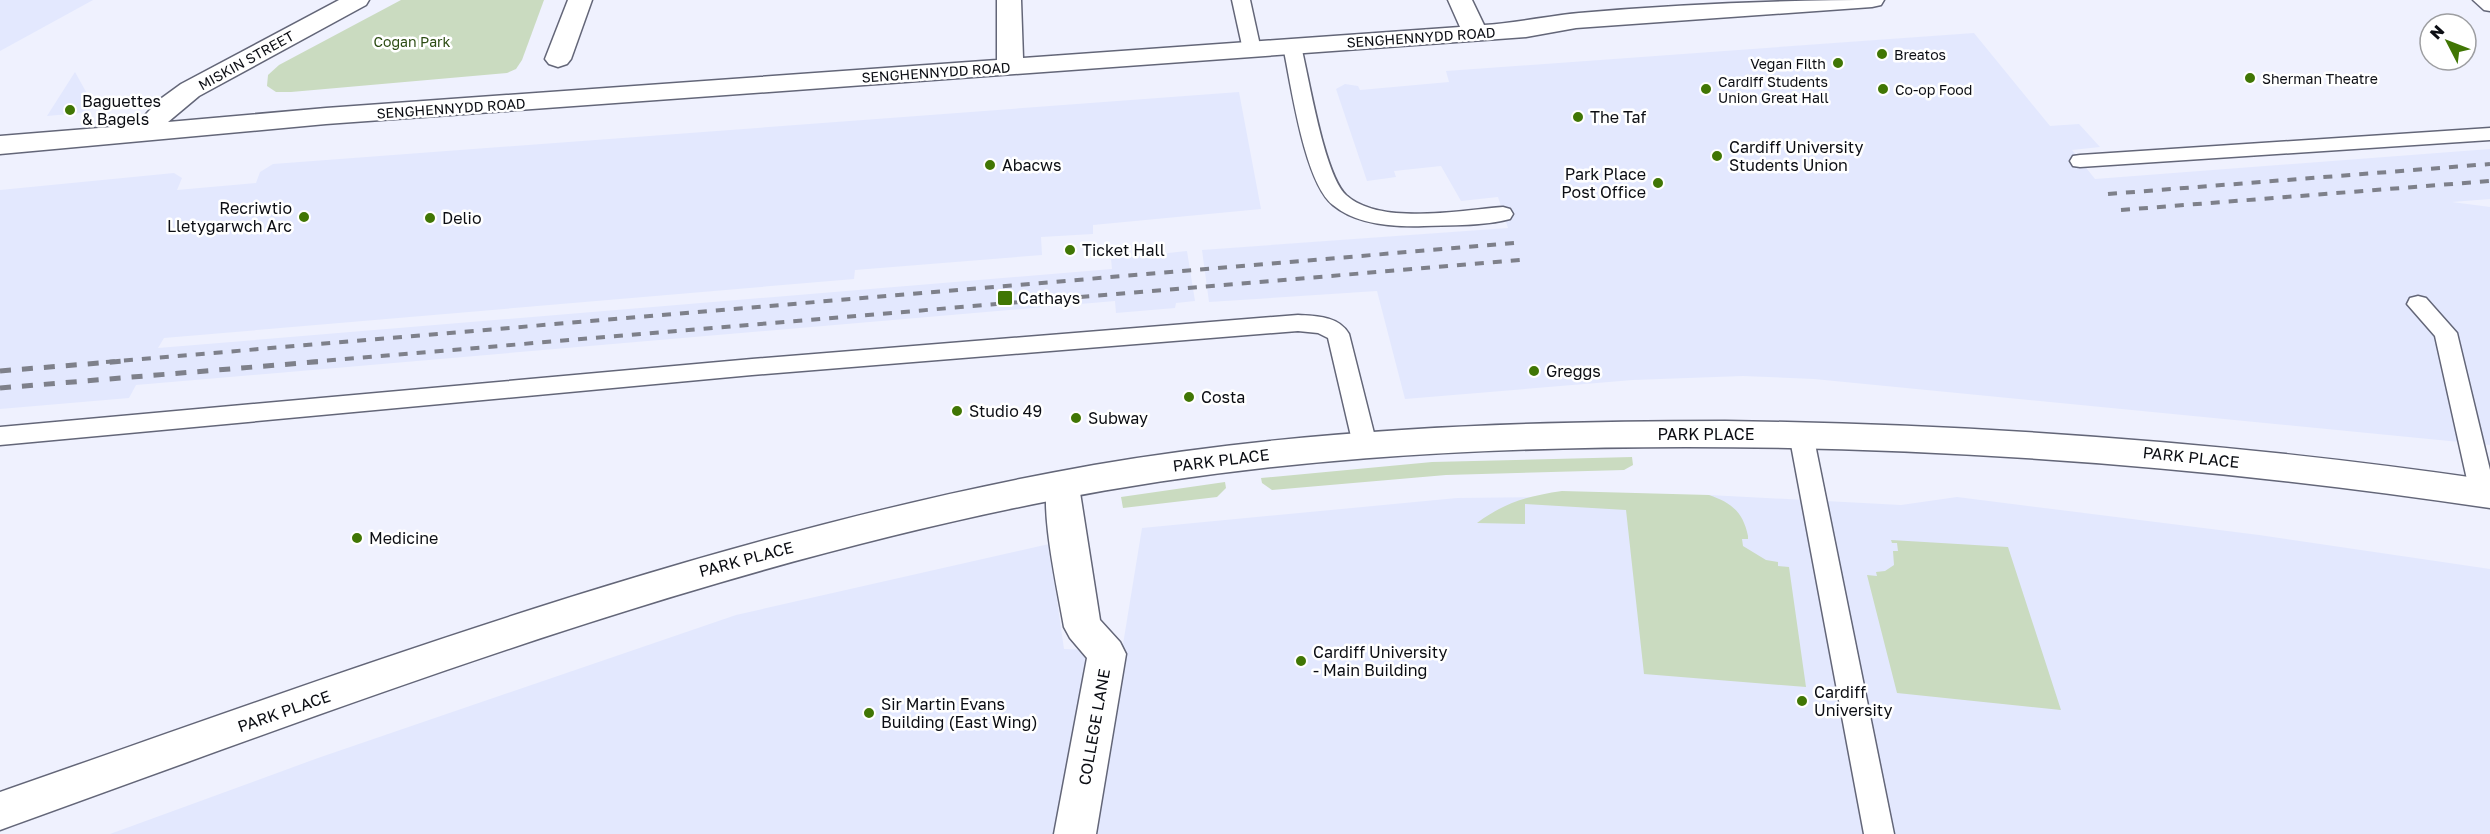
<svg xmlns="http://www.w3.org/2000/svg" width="2490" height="834" font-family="'Golos Text',sans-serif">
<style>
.built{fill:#e3e8fe}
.green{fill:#cadbc0}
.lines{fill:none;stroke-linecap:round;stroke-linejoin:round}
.service-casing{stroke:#636678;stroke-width:3}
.pedestrian-casing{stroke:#636678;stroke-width:3}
.minor-casing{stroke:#636678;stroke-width:3}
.tertiary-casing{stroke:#636678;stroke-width:3}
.service{fill:#fff;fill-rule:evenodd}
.pedestrian{fill:#fff;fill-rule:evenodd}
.minor{fill:#fff;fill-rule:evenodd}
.tertiary{fill:#fff;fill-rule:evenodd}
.rail-far1{stroke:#7e808a;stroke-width:4;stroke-dasharray:9 9;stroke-linecap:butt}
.rail{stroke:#7e808a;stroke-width:5;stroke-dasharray:11 11;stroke-linecap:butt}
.poi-dot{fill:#407604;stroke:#fff;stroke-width:2}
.labels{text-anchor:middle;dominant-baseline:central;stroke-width:5;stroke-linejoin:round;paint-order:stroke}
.far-street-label{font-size:14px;fill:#0b0d13;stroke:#fff}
.far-park-label{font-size:14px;fill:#2c4c13;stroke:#fff}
.far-poi-label{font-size:14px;fill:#0b0d13;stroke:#fff;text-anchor:start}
.poi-label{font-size:16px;fill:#0b0d13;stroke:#fff;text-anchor:start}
.street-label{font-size:16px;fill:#0b0d13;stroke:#fff}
</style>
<rect width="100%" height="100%" fill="#eff1fe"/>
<g class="built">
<path d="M0 0H93L0 51Z"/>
<path d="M1974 33 2050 126 2079 124 2100 147 2072 150 2095 179 2490 149V199L2452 202 2490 207V445L1814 379 1743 376 1633 380 1405 399 1377 291 1209 302 1202 250 1508 228 1498 197 1461 201 1441 166 1394 171 1396 177 1367 181 1336 89 1345 84 1358 86 1360 90 1449 82 1446 71Z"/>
<path d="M75 72 95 108 80 113 47 116Z"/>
<path d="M1239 92 1261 209 1093 225V234L1041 237 1042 255 855 270 854 279 164 338 158 348 1112 269 1111 259 1187 251 1195 301 1176 303 1175 308 1116 313 1115 301 136 385 129 398 0 409V190L174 173 182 178 177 190 256 183 260 172 273 164Z"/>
<path d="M1709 495 1901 505 1957 497 2259 535 2490 569V834H1092L1142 528 1457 498Z"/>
<path d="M1049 544 1064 649 1093 650 1058 834H110L318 758 736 615Z"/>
</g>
<g class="green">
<path d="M401 0H544L522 60 516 69 507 73 291 92H276L267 86 268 75 279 65Z"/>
<path d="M1632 457 1633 465 1624 470 1446 475 1272 490 1262 483 1261 478 1432 462Z"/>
<path d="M1225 482 1226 488 1217 497 1123 508 1121 497Z"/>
<path d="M1562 491 1709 495C1732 503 1743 512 1748 536V539H1742L1743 546 1766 560 1778 562V566L1789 567 1806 687 1644 674 1626 510 1525 504V524L1477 523C1505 502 1528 496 1562 491Z"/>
<path d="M1891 540 2008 547 2061 710 1897 693 1867 575 1877 576 1876 572 1885 571 1894 565 1893 551H1898L1897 543H1892Z"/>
</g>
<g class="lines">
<g class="service-casing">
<g id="service">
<path d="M1232 0H1250L1261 50 1259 54H1245L1243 50Z"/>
<path d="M2473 0H2490V11L2484 10Z"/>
<path d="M1292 40 1301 46C1309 78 1324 174 1346 195 1380 226 1461 210 1503 207L1510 209 1513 214 1510 219C1484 226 1452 225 1424 226 1394 227 1357 225 1333 205 1304 182 1291 83 1283 46Z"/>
<path d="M2490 128V140L2080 167 2073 166 2070 161 2073 156 2080 155Z"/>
<path d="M2418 296 2426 298 2457 333 2490 470V501L2483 503 2474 500 2470 493 2435 336 2407 304 2410 298Z"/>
<path d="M1298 315C1316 316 1339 316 1349 334L1377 445 1374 452 1365 454 1356 452 1353 445 1328 338 1318 333 1298 331 752 375 0 445V427L752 359Z"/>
<path d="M1801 425 1810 427 1813 434 1894 834H1864L1789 434 1792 427Z"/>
</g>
</g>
<g class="pedestrian-casing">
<path id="pedestrian" d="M1062 472 1074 476 1079 486 1100 620 1120 642 1126 654 1096 834H1054L1087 658 1070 638 1064 627C1059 596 1037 500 1050 476Z"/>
</g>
<g class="minor-casing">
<g id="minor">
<path d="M339 0H369L366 5 199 96 168 122 326 108 997 60V0H1021L1023 58 1460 27 1448 0H1472L1484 25C1516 23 1547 16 1579 13 1681 4 1782 0 1884 0L1881 5 1872 7 1576 28 1526 37 326 124 0 154V136L136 125 159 100 181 84Z"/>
<path d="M568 0H592L571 59 567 64 558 67 549 64 545 59Z"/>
</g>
</g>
<g class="tertiary-casing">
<path id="tertiary" d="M1725 421C1982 424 2236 443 2490 480V508C2223 468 1956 447 1686 447 1473 447 1259 459 1049 501 688 572 345 706 0 830V792C359 667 717 532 1094 465 1302 429 1514 421 1725 421Z"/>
</g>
<use href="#service" class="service"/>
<use href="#pedestrian" class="pedestrian"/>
<use href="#minor" class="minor"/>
<use href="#tertiary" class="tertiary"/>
<g class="rail-far1">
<path d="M2108 194 2490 164"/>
<path d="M2121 210 2490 181"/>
<path d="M106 362 1514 243"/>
<path d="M309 362 1520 260"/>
</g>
<g class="rail">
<path d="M0 371 124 361"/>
<path d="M0 388 326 361"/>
</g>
</g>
<g class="poi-dot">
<circle cx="1882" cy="54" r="6"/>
<circle cx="1838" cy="63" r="6"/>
<circle cx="2250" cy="78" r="6"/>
<circle cx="1706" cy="89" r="6"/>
<circle cx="1883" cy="89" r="6"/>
<circle cx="70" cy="110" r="6"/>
<circle cx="1578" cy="117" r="6"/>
<circle cx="1717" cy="156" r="6"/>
<circle cx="990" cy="165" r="6"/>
<circle cx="1658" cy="183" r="6"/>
<circle cx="304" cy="217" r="6"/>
<circle cx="430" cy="218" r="6"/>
<circle cx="1070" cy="250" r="6"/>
<rect x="997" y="290" width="16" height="16" rx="3"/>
<circle cx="1534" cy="371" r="6"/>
<circle cx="1189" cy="397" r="6"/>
<circle cx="957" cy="411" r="6"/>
<circle cx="1076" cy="418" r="6"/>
<circle cx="357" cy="538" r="6"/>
<circle cx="1301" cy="661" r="6"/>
<circle cx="1802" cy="701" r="6"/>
<circle cx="869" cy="713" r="6"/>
</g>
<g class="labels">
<g class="far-street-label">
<text transform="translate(1421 37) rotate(-4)">SENGHENNYDD ROAD</text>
<text transform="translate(246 60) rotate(-29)">MISKIN STREET</text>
<text transform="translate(936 72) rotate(-4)">SENGHENNYDD ROAD</text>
<text transform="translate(451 108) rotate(-4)">SENGHENNYDD ROAD</text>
</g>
<g class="far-park-label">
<text x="412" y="41">Cogan Park</text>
</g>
<g class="far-poi-label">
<text x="1894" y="54">Breatos</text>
<text x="1826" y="63" text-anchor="end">Vegan Filth</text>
<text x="2262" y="78">Sherman Theatre</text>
<text x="1718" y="81">Cardiff Students<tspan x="1718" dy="16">Union Great Hall</tspan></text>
<text x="1895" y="89">Co-op Food</text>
</g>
<g class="poi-label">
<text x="82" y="101">Baguettes<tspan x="82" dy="18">&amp; Bagels</tspan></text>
<text x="1590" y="117">The Taf</text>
<text x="1729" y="147">Cardiff University<tspan x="1729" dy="18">Students Union</tspan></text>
<text x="1002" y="165">Abacws</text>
<text x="1646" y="174" text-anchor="end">Park Place<tspan x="1646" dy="18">Post Office</tspan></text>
<text x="292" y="208" text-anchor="end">Recriwtio<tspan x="292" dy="18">Lletygarwch Arc</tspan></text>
<text x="442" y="218">Delio</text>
<text x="1082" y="250">Ticket Hall</text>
<text x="1018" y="298">Cathays</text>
<text x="1546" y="371">Greggs</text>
<text x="1201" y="397">Costa</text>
<text x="969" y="411">Studio 49</text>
<text x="1088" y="418">Subway</text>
<text x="369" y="538">Medicine</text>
<text x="1313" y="652">Cardiff University<tspan x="1313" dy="18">- Main Building</tspan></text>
<text x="1814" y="692">Cardiff<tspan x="1814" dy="18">University</tspan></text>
<text x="881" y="704">Sir Martin Evans<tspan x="881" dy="18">Building (East Wing)</tspan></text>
</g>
<g class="street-label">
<text x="1706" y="434">PARK PLACE</text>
<text transform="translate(2191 457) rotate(6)">PARK PLACE</text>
<text transform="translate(1221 460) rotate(-7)">PARK PLACE</text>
<text transform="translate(746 559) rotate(-15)">PARK PLACE</text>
<text transform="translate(284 711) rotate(-19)">PARK PLACE</text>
<text transform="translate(1094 727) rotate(-80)">COLLEGE LANE</text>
</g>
</g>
<g transform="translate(2448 42) rotate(312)"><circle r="28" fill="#ffffff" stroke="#9d9ea1" stroke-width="1.5"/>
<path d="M0-4.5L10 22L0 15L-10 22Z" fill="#407604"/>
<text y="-9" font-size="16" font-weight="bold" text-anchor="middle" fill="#0b0d13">N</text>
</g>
</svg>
